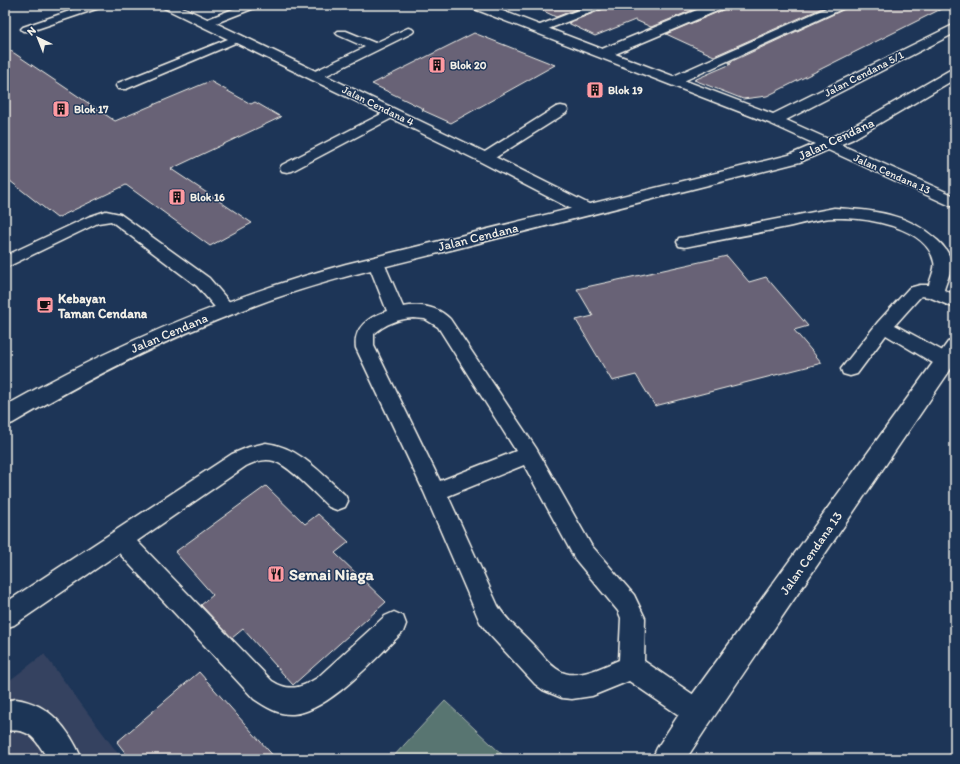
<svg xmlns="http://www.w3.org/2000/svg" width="960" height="764" font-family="Itim,sans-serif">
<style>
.built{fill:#344260}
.green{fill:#587471;stroke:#a6b2ac}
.building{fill:#686276;stroke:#f4f1e8}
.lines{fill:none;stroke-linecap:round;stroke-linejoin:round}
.lane-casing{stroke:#f4f1e8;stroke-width:3}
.street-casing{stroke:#f4f1e8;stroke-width:3}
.secondary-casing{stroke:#f4f1e8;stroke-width:3}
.lane{fill:#1d3557;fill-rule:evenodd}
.street{fill:#1d3557;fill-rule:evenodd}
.secondary{fill:#1d3557;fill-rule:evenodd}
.labels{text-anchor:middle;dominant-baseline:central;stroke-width:3;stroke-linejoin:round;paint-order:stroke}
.far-poi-label{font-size:11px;font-weight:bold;fill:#f4f1e8;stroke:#1d3557;text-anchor:start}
.far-street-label{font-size:11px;fill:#f4f1e8;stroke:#1d3557}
.street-label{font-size:13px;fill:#f4f1e8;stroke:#1d3557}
.poi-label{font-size:13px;font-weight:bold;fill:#f4f1e8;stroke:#1d3557;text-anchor:start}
.near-poi-label{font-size:16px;font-weight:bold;fill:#f4f1e8;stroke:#1d3557;text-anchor:start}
</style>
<rect width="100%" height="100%" fill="#1d3557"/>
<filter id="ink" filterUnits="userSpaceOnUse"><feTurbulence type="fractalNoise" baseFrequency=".025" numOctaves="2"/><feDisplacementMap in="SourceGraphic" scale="8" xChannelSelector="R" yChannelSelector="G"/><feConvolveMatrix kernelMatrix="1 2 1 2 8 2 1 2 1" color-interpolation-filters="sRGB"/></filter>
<g filter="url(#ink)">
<path class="built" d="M44 654 122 759H5V684Z"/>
<path class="green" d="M445 701 507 759H391Z"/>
<g class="building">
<path d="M531 5H587L556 17Z"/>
<path d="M607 5H705L651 27 635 20 595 36 568 23 606 8Z"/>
<path d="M727 5H829L714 56 666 34 725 9Z"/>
<path d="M848 5 947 6 767 96 743 99 694 80 731 64 728 63 847 8Z"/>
<path d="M474 33 555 65 451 123 422 110 424 109 372 84Z"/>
<path d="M5 47 115 121 210 81 251 104 255 102 281 117 171 169 252 223 210 246 126 185 57 218 5 177Z"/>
<path d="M727 256 749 282 766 277 808 326 794 330 822 363 655 406 636 375 612 381 576 320 593 316 577 289Z"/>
<path d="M266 486 305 524 318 514 349 542 335 553 386 602 293 685 243 629 232 638 201 605 213 595 175 552Z"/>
<path d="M199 672 276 759H130L117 742Z"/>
</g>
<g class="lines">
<g class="lane-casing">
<g id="lane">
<path d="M87 5H103L102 7 31 31H23L21 29 23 27Z"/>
<path d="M243 5H258L257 7 211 25 207 26 201 23 203 21Z"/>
<path d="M591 5H606L605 7 543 31H535L533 29 535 27Z"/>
<path d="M833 5H847L846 7 677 84H669L667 81 669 78Z"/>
<path d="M408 28 412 29 414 31 412 33 319 79H311L309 76 311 73 365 47 338 35 336 33 338 31H346L375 43Z"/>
<path d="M238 35 242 36 244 38 242 40 126 89H118L116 86 118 83Z"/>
<path d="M561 106 566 107 568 110 566 113 490 161 485 162 480 161 478 158 480 155 556 107Z"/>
<path d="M391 109 396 110 398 113 396 116 292 171 287 172 282 171 280 168 282 165Z"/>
<path d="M834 208C872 210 908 213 937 240 943 245 951 255 951 263 952 271 946 282 944 290L955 295V308L929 297 921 296 895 325 952 356 954 361 952 366 945 368 938 366 886 335 857 374 850 376 843 374 841 369 878 322 909 288 920 285H929C930 279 936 268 934 262 927 226 864 217 835 218 819 218 802 224 787 227 753 234 719 240 685 247L679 246 677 242 679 238 685 237Z"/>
<path d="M106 211 120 214 209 278 232 305 235 309 232 313 226 315 220 313 197 286 111 221 98 223 5 268V256L88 217Z"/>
<path d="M376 258 382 259 384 263 403 307C420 304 437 306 450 319L536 448 591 545 634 595 645 618 644 661 707 704 711 713 707 722 698 726 689 722 629 681 592 696 572 699 562 698 543 690 535 684 488 633 480 622 424 492 356 348C353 327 369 317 387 311L368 263 370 259ZM413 318 425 319 438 327 516 451 440 481 374 346V334C385 324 398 319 413 318ZM524 465 575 559 618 611 621 618 619 660C604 666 576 681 560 671 549 665 542 654 533 645 521 632 507 621 498 606L448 496Z"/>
<path d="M266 443C299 447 322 474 345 495L348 501 345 507 337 510 329 507C316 495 290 466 274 461 264 458 255 462 246 466L137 541 272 681C289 692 301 688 317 678L385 616 394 612 403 616 406 624 403 632C376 657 330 711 293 714 278 715 266 707 254 699L119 553 14 625 5 628V603L232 454 249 447Z"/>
</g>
</g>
<g class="street-casing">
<g id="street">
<path d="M162 5H178L491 155 593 206 596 210 593 214 587 215 581 214 479 161 164 8Z"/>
<path d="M470 5H487L602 49 709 5H726L724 8 615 54 773 114 955 24V33L786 120 955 196V208L769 123 472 8Z"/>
<path d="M948 5H955V9L950 8Z"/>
<path d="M955 339V363L709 724 686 759H652L657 748 687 702 948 342Z"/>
<path d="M16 699C50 704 69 729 82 759H48C35 739 31 728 5 731V701Z"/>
</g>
</g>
<g class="secondary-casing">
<path id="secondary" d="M955 69V79L853 139 800 162C686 191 572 219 459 248 387 266 315 282 246 309 164 339 88 379 13 423L5 426V406C115 344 224 297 346 264L789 155 841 133 950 70Z"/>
</g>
<use href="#lane" class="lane"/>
<use href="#street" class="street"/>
<use href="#secondary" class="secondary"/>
</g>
</g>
<defs>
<g id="building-square" transform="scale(0.9)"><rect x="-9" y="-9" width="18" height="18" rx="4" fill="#ff9aa2" stroke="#1d3557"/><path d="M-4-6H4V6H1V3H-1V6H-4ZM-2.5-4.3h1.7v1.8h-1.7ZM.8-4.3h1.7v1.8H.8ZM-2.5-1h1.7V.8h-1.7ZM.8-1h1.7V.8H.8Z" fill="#111"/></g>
<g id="cafe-square" transform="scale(0.9)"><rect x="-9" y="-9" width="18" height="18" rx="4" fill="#ff9aa2" stroke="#1d3557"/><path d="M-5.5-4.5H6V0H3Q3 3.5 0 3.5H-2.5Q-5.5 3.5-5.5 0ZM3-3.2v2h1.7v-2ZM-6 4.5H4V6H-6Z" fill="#111"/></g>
<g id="restaurant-square" transform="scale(0.9)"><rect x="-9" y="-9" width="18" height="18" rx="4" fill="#ff9aa2" stroke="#1d3557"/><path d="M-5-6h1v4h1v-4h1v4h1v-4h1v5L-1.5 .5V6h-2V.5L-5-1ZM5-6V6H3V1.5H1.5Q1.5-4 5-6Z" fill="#111"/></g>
</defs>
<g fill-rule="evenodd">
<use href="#building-square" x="437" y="65"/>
<use href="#building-square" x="595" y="90"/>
<use href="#building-square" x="61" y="109"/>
<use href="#building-square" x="177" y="197"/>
<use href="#cafe-square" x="45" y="305"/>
<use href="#restaurant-square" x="276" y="574"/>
</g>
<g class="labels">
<g class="far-poi-label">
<text x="450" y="65">Blok 20</text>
<text x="608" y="90">Blok 19</text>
<text x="74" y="109">Blok 17</text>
<text x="190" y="197">Blok 16</text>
</g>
<g class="far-street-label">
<text transform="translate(864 74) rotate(-27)">Jalan Cendana 5/1</text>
<text transform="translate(378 106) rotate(26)">Jalan Cendana 4</text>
<text transform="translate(892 174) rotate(24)">Jalan Cendana 13</text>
</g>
<g class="street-label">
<text transform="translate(836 139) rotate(-25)">Jalan Cendana</text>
<text transform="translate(478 237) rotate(-14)">Jalan Cendana</text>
<text transform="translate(169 333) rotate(-23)">Jalan Cendana</text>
<text transform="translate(811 553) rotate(-55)">Jalan Cendana 13</text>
</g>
<g class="poi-label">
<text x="58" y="298">Kebayan<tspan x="58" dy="15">Taman Cendana</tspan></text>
</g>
<g class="near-poi-label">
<text x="289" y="574">Semai Niaga</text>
</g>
</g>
<rect width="960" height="764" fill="none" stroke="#1d3557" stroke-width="20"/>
<rect x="10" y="10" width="940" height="744" fill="none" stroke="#f4f1e8" stroke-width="1.5" filter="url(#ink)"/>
<g transform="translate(38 38) rotate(317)" stroke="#1d3557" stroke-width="3" paint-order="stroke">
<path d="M0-3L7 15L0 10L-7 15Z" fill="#f4f1e8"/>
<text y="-6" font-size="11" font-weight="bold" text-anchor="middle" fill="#f4f1e8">N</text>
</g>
</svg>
